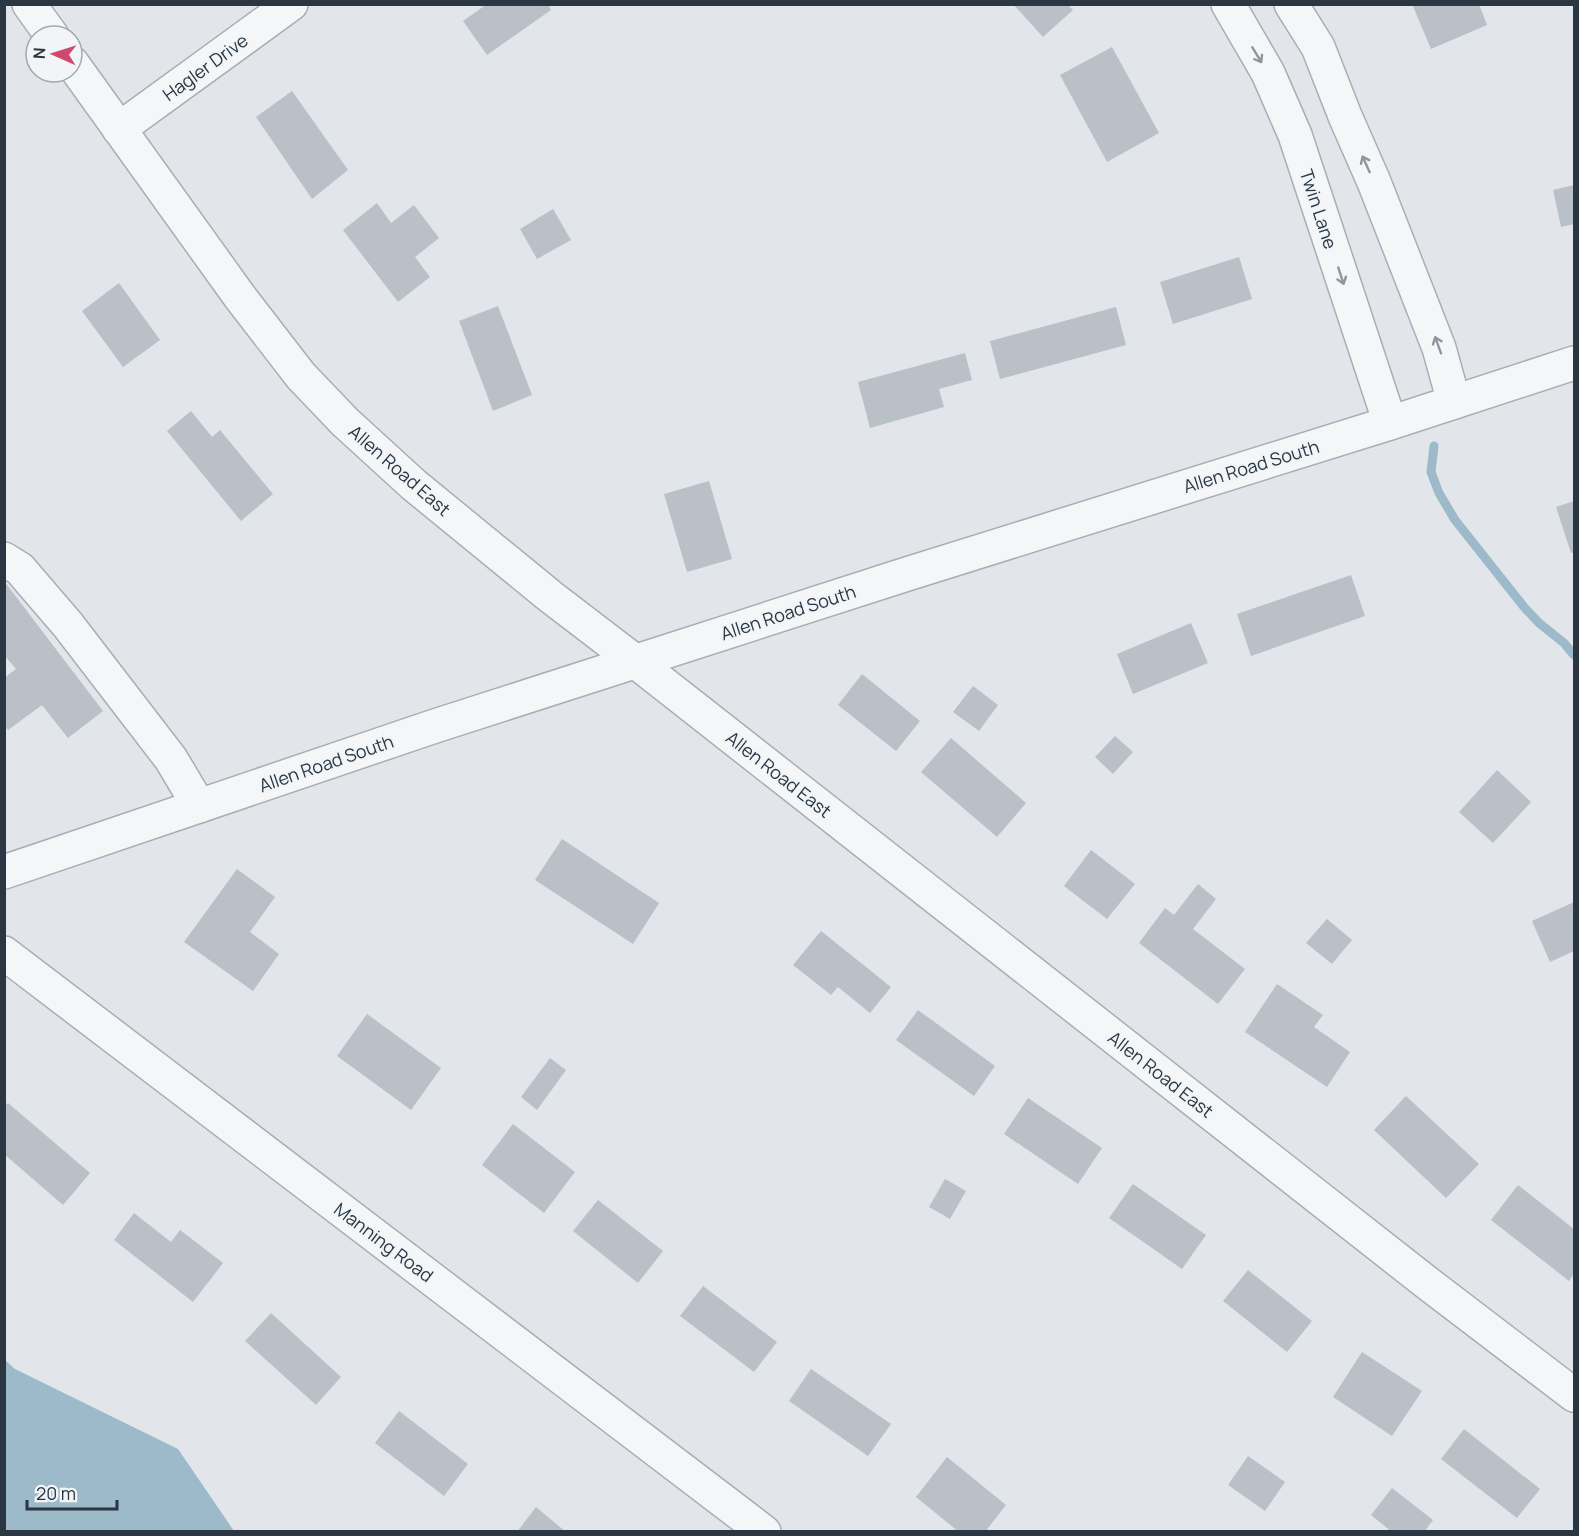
<svg xmlns="http://www.w3.org/2000/svg" width="1579" height="1536" font-family="Manrope,sans-serif">
<style>
.water{fill:#9dbaca}
.lines{fill:none;stroke-linecap:round;stroke-linejoin:round}
.stream{stroke:#9dbaca;stroke-width:9}
.building{fill:#b9c0c7}
.minor-casing{stroke:#a7aeb4;stroke-width:36}
.minor{stroke:#f5f6f8;stroke-width:33}
.oneway{stroke:#90969d}
.labels{text-anchor:middle;dominant-baseline:central;stroke-width:4.5;stroke-linejoin:round;paint-order:stroke}
.street-label{font-size:18px;fill:#2a3642;stroke:#f1f5f7}
</style>
<rect width="100%" height="100%" fill="#e2e6ea"/>
<path class="water" d="M5 1360 15 1369 178 1449 234 1531H5Z"/>
<g class="lines">
<path class="stream" d="M1434 446 1431 472 1439 493 1455 520 1524 607 1539 623 1564 643 1574 655"/>
</g>
<g class="building">
<path d="M487 4H548L551 10 487 55 463 21Z"/>
<path d="M1013 4H1067L1073 10 1043 37Z"/>
<path d="M1412 4H1479L1487 25 1431 49Z"/>
<path d="M1112 47 1159 133 1107 162 1060 75Z"/>
<path d="M292 91 348 170 312 199 256 117Z"/>
<path d="M1574 185V224L1561 227 1553 190Z"/>
<path d="M377 203 391 223 414 205 439 238 415 257 430 277 398 302 343 230Z"/>
<path d="M553 209 571 240 537 259 520 229Z"/>
<path d="M1239 257 1252 299 1173 324 1160 282Z"/>
<path d="M119 283 160 340 123 367 82 311Z"/>
<path d="M498 306 532 395 493 411 459 321Z"/>
<path d="M1116 307 1126 345 1000 379 990 341Z"/>
<path d="M965 353 972 380 939 389 944 407 870 428 858 382Z"/>
<path d="M191 411 212 437 220 430 273 494 241 521 167 431Z"/>
<path d="M709 481 732 559 687 572 664 494Z"/>
<path d="M1574 501V552L1571 553 1556 507Z"/>
<path d="M1351 575 1365 616 1251 656 1237 614Z"/>
<path d="M4 581 103 711 68 738 42 705 8 730 4 725V678L16 669 4 655Z"/>
<path d="M1191 623 1208 663 1133 694 1117 654Z"/>
<path d="M862 674 920 721 896 751 838 705Z"/>
<path d="M973 686 998 705 979 731 953 712Z"/>
<path d="M1115 736 1133 752 1113 774 1095 757Z"/>
<path d="M951 738 1026 803 997 837 921 772Z"/>
<path d="M1497 770 1531 802 1493 843 1459 812Z"/>
<path d="M562 839 659 903 633 944 535 880Z"/>
<path d="M1091 850 1135 884 1107 919 1064 886Z"/>
<path d="M237 869 275 897 250 932 279 954 253 991 184 942Z"/>
<path d="M1198 884 1216 899 1193 929 1245 969 1218 1004 1139 943 1165 908 1174 915Z"/>
<path d="M1574 902V951L1550 962 1532 921Z"/>
<path d="M1327 919 1352 940 1332 964 1306 943Z"/>
<path d="M821 931 891 987 870 1013 838 987 831 995 793 965Z"/>
<path d="M1277 984 1323 1015 1314 1027 1350 1052 1327 1087 1245 1032Z"/>
<path d="M918 1010 995 1066 974 1096 896 1040Z"/>
<path d="M367 1014 441 1068 411 1110 337 1056Z"/>
<path d="M550 1058 566 1070 537 1110 521 1097Z"/>
<path d="M1406 1096 1479 1164 1446 1198 1374 1130Z"/>
<path d="M1028 1098 1102 1148 1078 1184 1004 1134Z"/>
<path d="M8 1103 90 1173 63 1205 4 1154V1107Z"/>
<path d="M513 1124 575 1172 544 1213 482 1165Z"/>
<path d="M945 1179 966 1191 950 1219 929 1207Z"/>
<path d="M1133 1184 1206 1235 1182 1269 1109 1218Z"/>
<path d="M1518 1185 1574 1229V1274L1569 1281 1491 1220Z"/>
<path d="M598 1200 663 1251 638 1283 573 1231Z"/>
<path d="M134 1213 171 1242 180 1230 223 1263 193 1302 114 1240Z"/>
<path d="M1248 1270 1312 1321 1287 1352 1223 1301Z"/>
<path d="M703 1286 777 1342 754 1372 680 1316Z"/>
<path d="M271 1313 341 1377 316 1405 245 1341Z"/>
<path d="M1362 1352 1422 1391 1392 1436 1333 1397Z"/>
<path d="M811 1369 891 1424 868 1456 789 1401Z"/>
<path d="M399 1411 468 1464 444 1496 375 1443Z"/>
<path d="M1464 1429 1540 1489 1517 1518 1441 1459Z"/>
<path d="M1248 1456 1285 1482 1265 1511 1228 1485Z"/>
<path d="M947 1457 1006 1505 985 1532H959L916 1497Z"/>
<path d="M1392 1488 1433 1520 1424 1532H1392L1371 1515Z"/>
<path d="M536 1507 566 1532H517Z"/>
</g>
<g class="lines">
<g class="minor-casing">
<g id="minor">
<path d="M29 4 52 36"/>
<path d="M1228 4 1268 73 1295 135 1390 423"/>
<path d="M1291 4 1318 47 1345 116 1374 182 1439 348 1454 402"/>
<path d="M72 63 240 297 301 376 345 422 414 485 551 597 636 662 1426 1282 1574 1395"/>
<path d="M119 129 291 4"/>
<path d="M4 559 20 569 68 625 171 759 199 806"/>
<path d="M4 872 435 726 907 574 1390 423 1574 363"/>
<path d="M4 953 764 1532"/>
</g>
</g>
<use href="#minor" class="minor"/>
</g>
<defs><path id="oneway-shaft" d="M-6 0H5M1.5-3L5.5 0L1.5 3" fill="none" stroke-width="1.6" stroke-linecap="round" stroke-linejoin="round" transform="scale(1.5)"/></defs>
<g class="oneway">
<use href="#oneway-shaft" transform="translate(1257 55) rotate(59)"/>
<use href="#oneway-shaft" transform="translate(1366 164) rotate(-114)"/>
<use href="#oneway-shaft" transform="translate(1341 276) rotate(72)"/>
<use href="#oneway-shaft" transform="translate(1438 345) rotate(-110)"/>
</g>
<g class="labels">
<g class="street-label">
<text transform="translate(205 67) rotate(-36)">Hagler Drive</text>
<text transform="translate(1319 209) rotate(72)">Twin Lane</text>
<text transform="translate(1251 466) rotate(-17)">Allen Road South</text>
<text transform="translate(400 470) rotate(41)">Allen Road East</text>
<text transform="translate(788 612) rotate(-18)">Allen Road South</text>
<text transform="translate(326 763) rotate(-19)">Allen Road South</text>
<text transform="translate(779 774) rotate(38)">Allen Road East</text>
<text transform="translate(1161 1074) rotate(38)">Allen Road East</text>
<text transform="translate(384 1242) rotate(37)">Manning Road</text>
</g>
</g>
<rect width="1579" height="1536" fill="none" stroke="#2a3642" stroke-width="12"/>
<g transform="translate(54 54) rotate(273)"><circle r="28" fill="#f1f5f7" stroke="#a1a9af" stroke-width="1.5"/>
<path d="M0-4.5L10 22L0 15L-10 22Z" fill="#ce4870"/>
<text y="-9" font-size="16" font-weight="bold" text-anchor="middle" fill="#2a3642">N</text>
</g>
<path d="M27 1500v9h90v-9" fill="none" stroke="#2a3642" stroke-width="3"/>
<text x="36" y="1500" font-size="18" fill="#2a3642" stroke="#f1f5f7" stroke-width="4.5" paint-order="stroke">20 m</text>
</svg>
